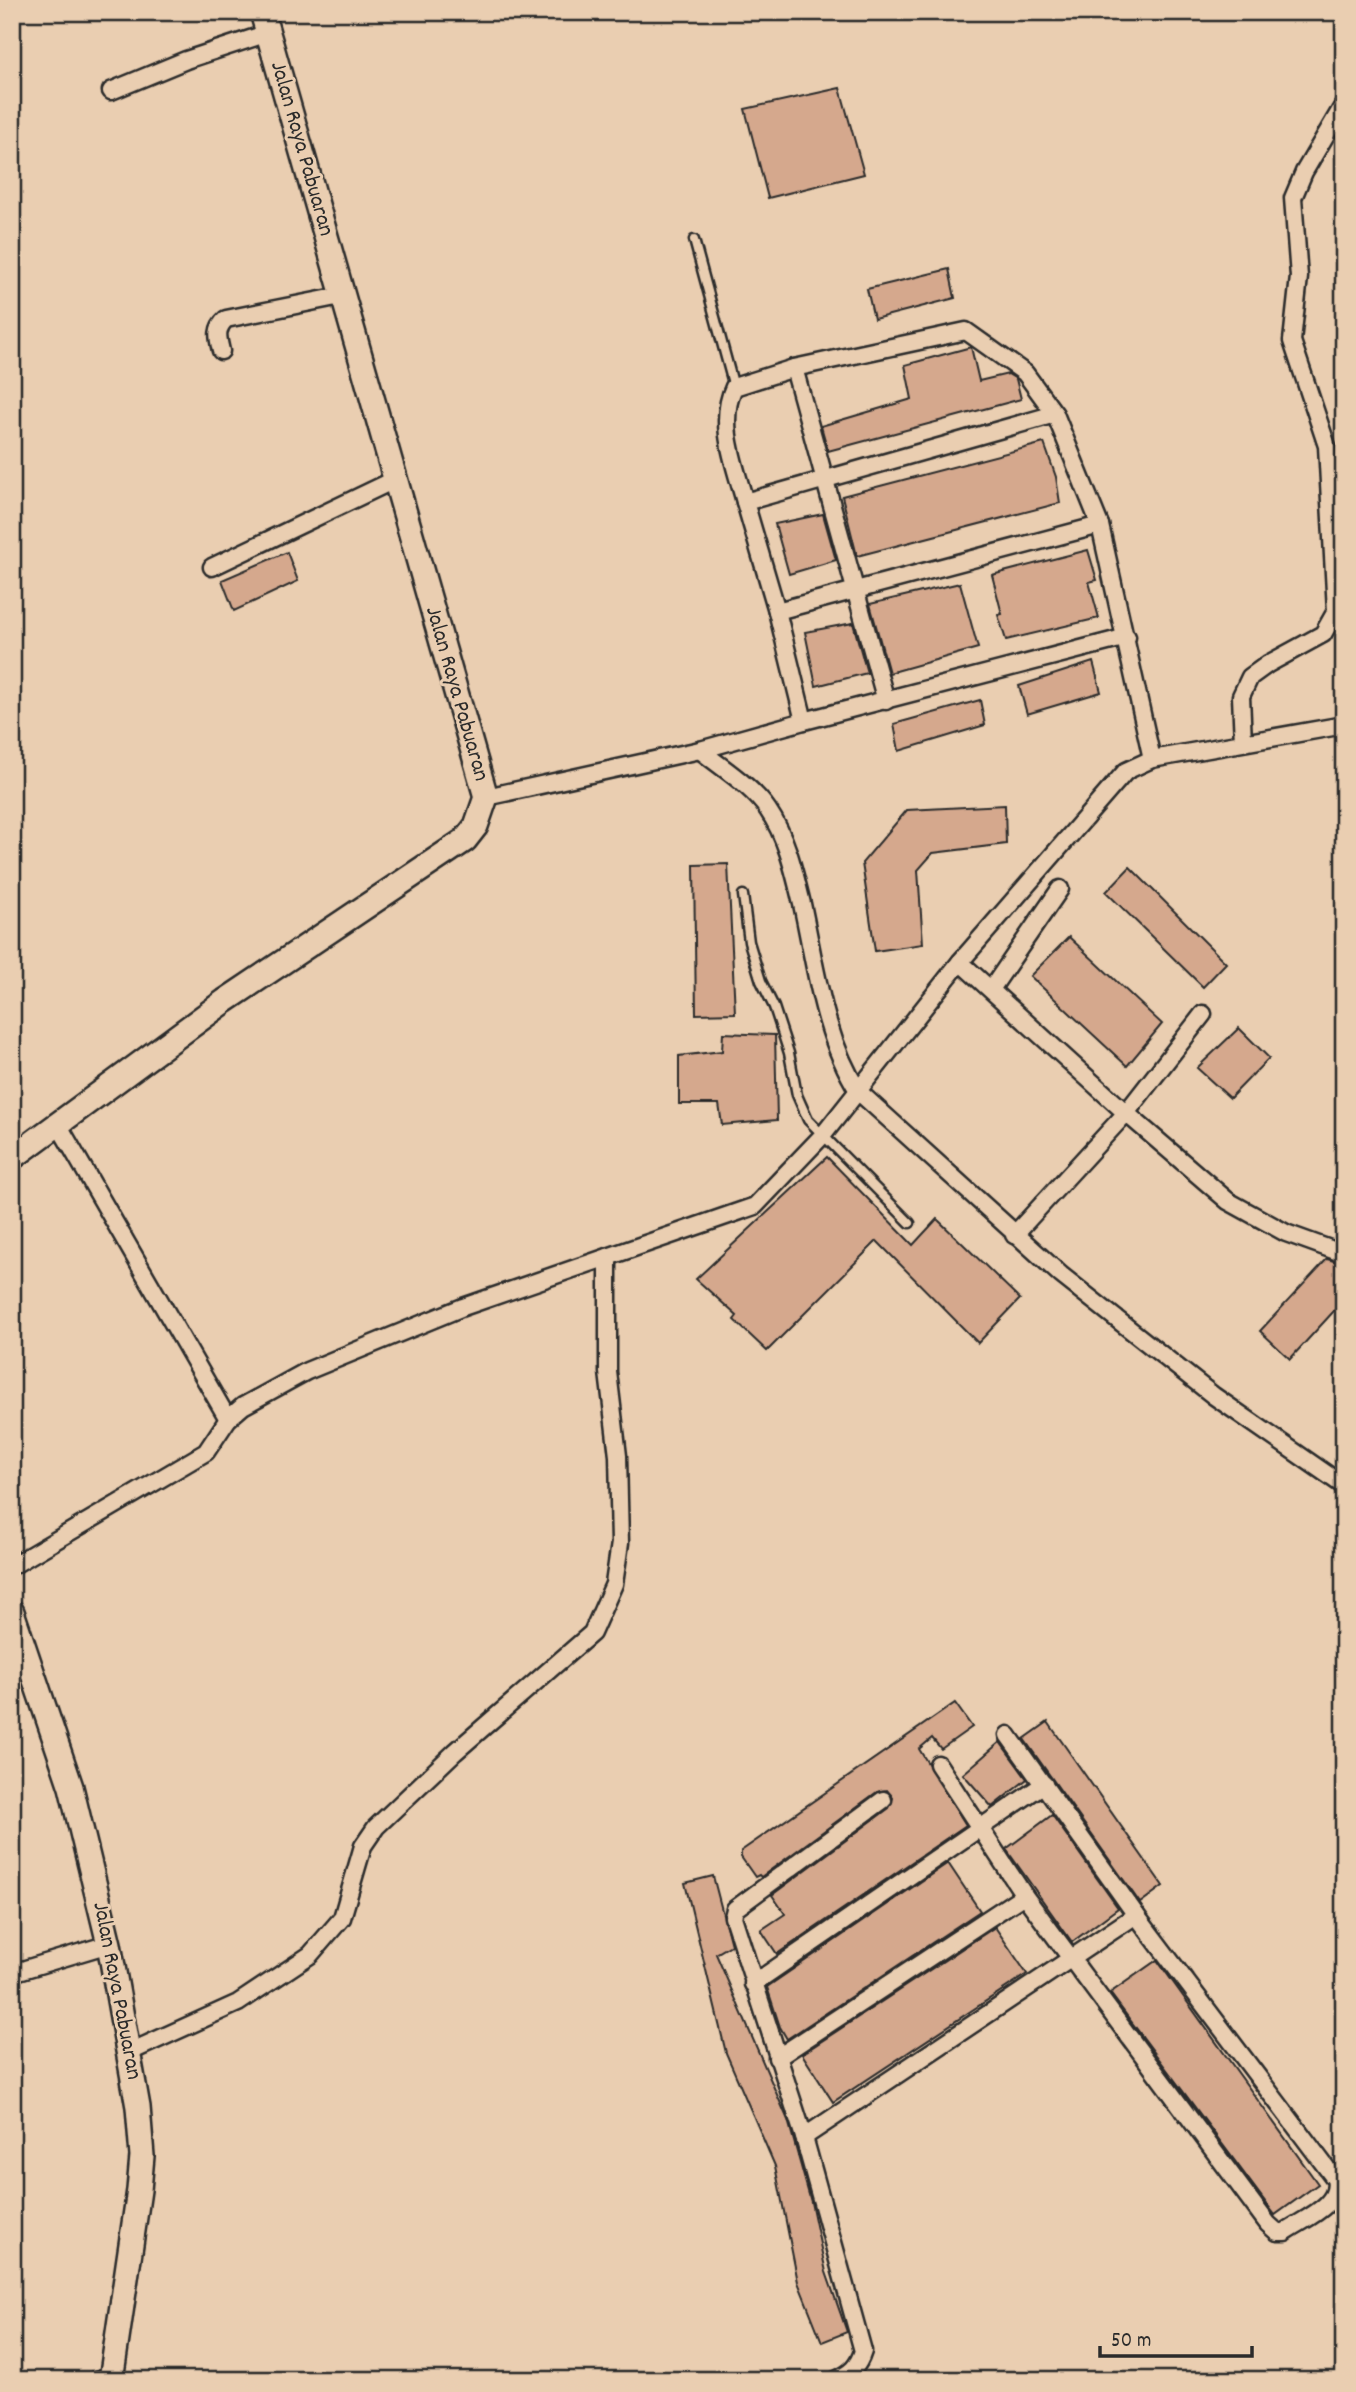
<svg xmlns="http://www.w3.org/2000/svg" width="1356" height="2392" font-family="Dekko,sans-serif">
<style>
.building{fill:#d5a88d;stroke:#2b2b2b;stroke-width:2}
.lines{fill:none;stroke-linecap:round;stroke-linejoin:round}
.lane-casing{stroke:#2b2b2b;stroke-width:13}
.street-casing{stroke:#2b2b2b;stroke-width:21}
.secondary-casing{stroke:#2b2b2b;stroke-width:28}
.lane{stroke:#eaceb1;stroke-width:8}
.street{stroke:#eaceb1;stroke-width:16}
.secondary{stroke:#eaceb1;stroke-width:23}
.labels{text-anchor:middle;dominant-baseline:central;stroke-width:6;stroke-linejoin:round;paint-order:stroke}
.street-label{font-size:23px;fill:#2b2b2b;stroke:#eaceb1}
</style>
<rect width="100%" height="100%" fill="#eaceb1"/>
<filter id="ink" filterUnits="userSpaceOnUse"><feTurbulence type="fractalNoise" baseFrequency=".0143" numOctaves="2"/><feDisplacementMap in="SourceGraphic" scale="14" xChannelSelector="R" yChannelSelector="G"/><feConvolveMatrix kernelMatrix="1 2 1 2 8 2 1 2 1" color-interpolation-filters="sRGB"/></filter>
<g filter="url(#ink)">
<g class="building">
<path d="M840 88 864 174 768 198 745 109Z"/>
<path d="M949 269 955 298 874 319 867 289Z"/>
<path d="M971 347 979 381 1008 374 1016 379 1021 399 828 451 821 426 912 399 905 365Z"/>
<path d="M1044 443 1056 477 1060 503 857 556 842 496Z"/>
<path d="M823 514 836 560 789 574 775 524Z"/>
<path d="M1088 550 1097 580 1089 582 1099 618 1006 640 998 615 1002 614 992 575Z"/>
<path d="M287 552 298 581 234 611 222 580Z"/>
<path d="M960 583 978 648 889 673 870 604Z"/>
<path d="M853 623 867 673 816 686 805 632Z"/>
<path d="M1093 662 1101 692 1027 714 1019 686Z"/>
<path d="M980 700 985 725 899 751 894 724Z"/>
<path d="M1005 805 1006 844 933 853 918 870 923 944 875 951 862 863 907 810Z"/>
<path d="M728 864 735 1013 696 1014 694 865Z"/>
<path d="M1130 867 1226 963 1203 987 1106 892Z"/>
<path d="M1069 937 1162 1024 1127 1066 1030 976Z"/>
<path d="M1239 1028 1269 1058 1230 1098 1197 1068Z"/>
<path d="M723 1033 775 1035 777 1120 722 1125 719 1104H679V1056L722 1051Z"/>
<path d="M827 1157 913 1245 937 1219 1020 1299 978 1343 877 1241 767 1351 734 1320 737 1316 696 1279Z"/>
<path d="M1327 1259 1344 1264V1300L1290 1359 1260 1331Z"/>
<path d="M955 1703 972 1727 941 1749 932 1738 919 1749 966 1825 777 1954 761 1930 785 1914 772 1895 889 1808 893 1798 887 1790 877 1792 761 1877 759 1875 755 1877 741 1857V1851Z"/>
<path d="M1048 1722 1163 1886 1140 1903 1024 1739Z"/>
<path d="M1000 1742 1027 1779 992 1807 963 1774Z"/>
<path d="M1052 1815 1118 1908 1072 1942 1006 1849Z"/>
<path d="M948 1863 980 1911 787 2039 780 2027 767 1987Z"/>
<path d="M713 1876 731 1945 716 1954 788 2120 811 2202 826 2272 847 2332 822 2342 798 2282 775 2166 726 2053 685 1883Z"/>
<path d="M995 1927 1027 1974 833 2102 802 2054Z"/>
<path d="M1157 1960 1318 2184 1275 2215 1110 1993Z"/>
</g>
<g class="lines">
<g class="lane-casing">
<g id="lane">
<path d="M694 240 734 387"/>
<path d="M743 895 749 942 761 981 774 1007 789 1053 797 1095 808 1120 910 1223"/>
</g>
</g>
<g class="street-casing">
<g id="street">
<path d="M111 91 186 60 268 33"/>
<path d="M221 351C218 338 215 329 226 319L341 296"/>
<path d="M794 368 886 701"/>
<path d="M745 502C735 465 717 423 734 387L794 368 966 331 1025 373 1055 414 1100 525 1152 759"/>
<path d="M1100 525 777 611 804 721 700 750C722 768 752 786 768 810 787 838 794 871 802 904 816 968 823 1036 859 1092L1061 1275 1214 1396 1344 1486"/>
<path d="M212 567 394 480"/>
<path d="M777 611 745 502 1055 414"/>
<path d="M804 721 1127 637"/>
<path d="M1243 742 1241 696 1250 677 1268 664 1323 634 1336 611 1327 446 1292 341 1299 277 1293 198 1304 172 1344 104"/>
<path d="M486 797 700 750"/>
<path d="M960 962 1126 1113 1203 1014"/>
<path d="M992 988 1060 889"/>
<path d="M58 1124 228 1419"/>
<path d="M1014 1235 1126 1113 1228 1201 1286 1233 1344 1254"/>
<path d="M12 1566 206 1452 228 1419 243 1406 307 1371 463 1307 755 1206 823 1135 960 962 1126 771 1152 759 1344 725"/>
<path d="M938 1764 1024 1895 1268 2224 1277 2232H1285C1303 2219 1342 2205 1335 2179L1136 1915 1008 1735"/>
<path d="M12 1973 109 1944"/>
<path d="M753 1984 1044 1784"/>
<path d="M130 2052 238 2003 310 1955 342 1918 363 1846 376 1827 455 1752 592 1633 614 1584 620 1543 618 1456 608 1372V1257"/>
<path d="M777 2058 1024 1895"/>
<path d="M804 2137 1136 1915"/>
<path d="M95 2380 112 2376"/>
<path d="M836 2380C851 2373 858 2367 863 2351L804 2137 733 1917 735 1909 883 1800"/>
</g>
</g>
<g class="secondary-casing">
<g id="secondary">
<path d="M12 1158 225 1001 465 840 476 826 486 797 262 12"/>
<path d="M12 1612 71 1787 109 1944 138 2107 142 2156 139 2190 111 2380"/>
</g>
</g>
<use href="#lane" class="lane"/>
<use href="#street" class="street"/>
<use href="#secondary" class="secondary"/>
</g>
</g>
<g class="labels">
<g class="street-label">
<text transform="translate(301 149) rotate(74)">Jalan Raya Pabuaran</text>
<text transform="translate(456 694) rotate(74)">Jalan Raya Pabuaran</text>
<text transform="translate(116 1991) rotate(79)">Jalan Raya Pabuaran</text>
</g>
</g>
<rect width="1356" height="2392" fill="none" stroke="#eaceb1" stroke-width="42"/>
<rect x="21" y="21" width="1314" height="2350" fill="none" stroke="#2b2b2b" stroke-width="2.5" filter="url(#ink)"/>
<path d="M1100 2346v10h152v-10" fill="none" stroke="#2b2b2b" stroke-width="3.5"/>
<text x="1111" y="2346" font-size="21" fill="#2b2b2b" stroke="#eaceb1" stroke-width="5" paint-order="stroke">50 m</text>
</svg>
